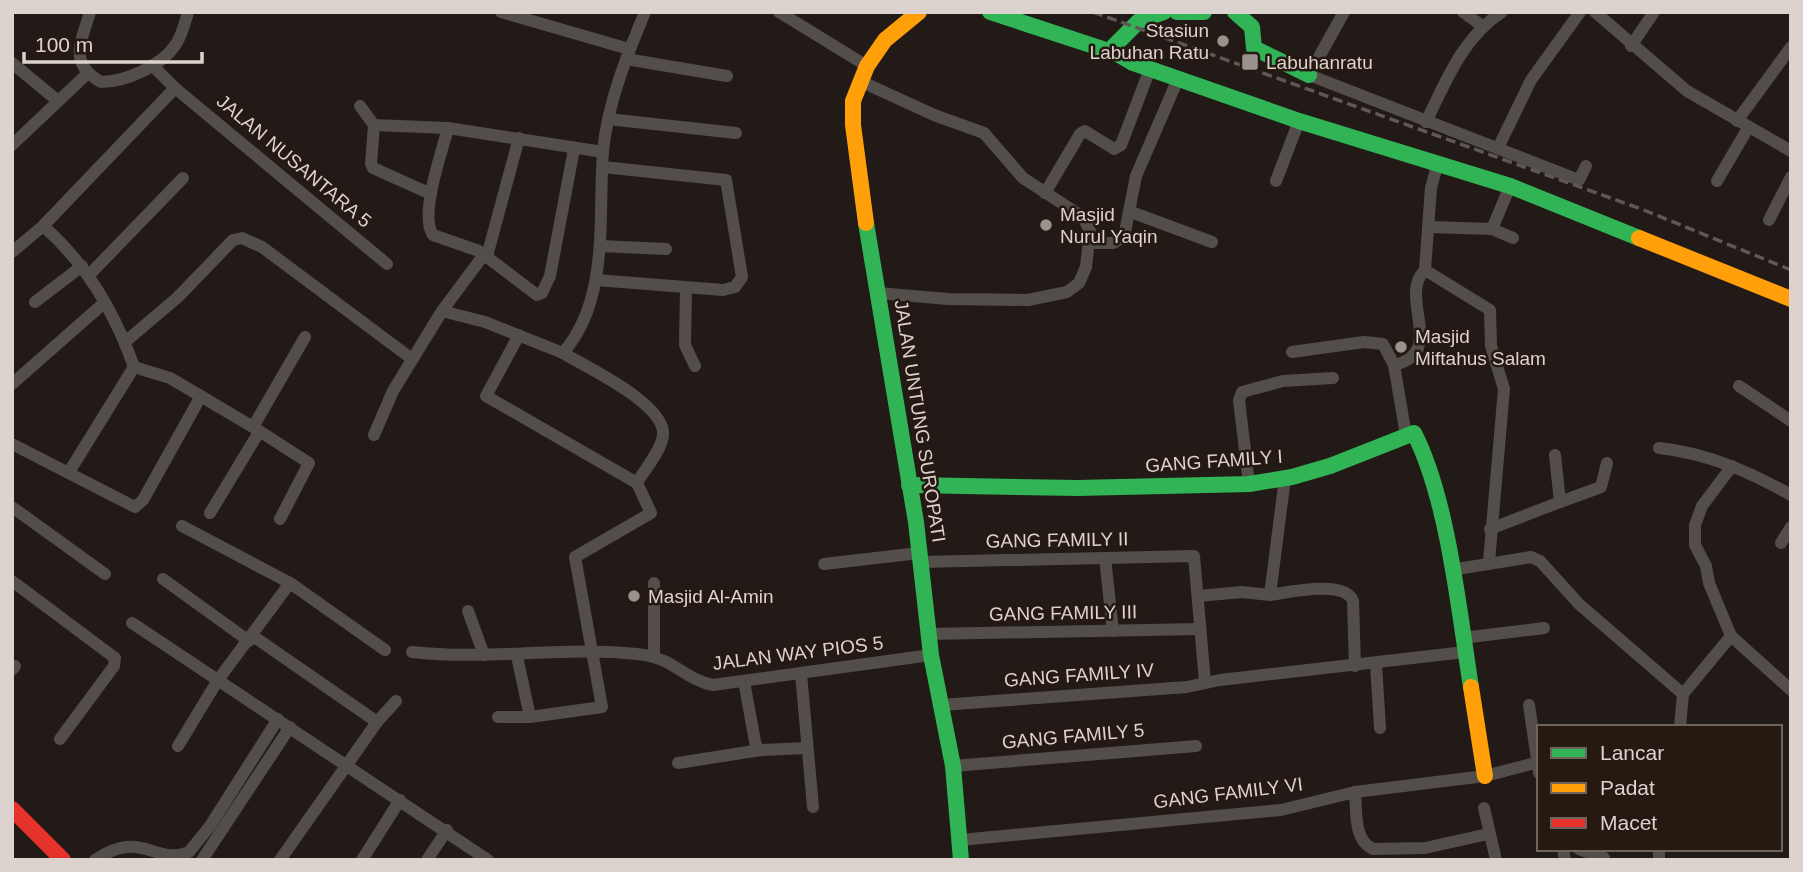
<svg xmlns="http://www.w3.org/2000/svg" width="1803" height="872" font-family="Helvetica,sans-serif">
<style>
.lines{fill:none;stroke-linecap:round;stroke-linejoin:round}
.street{stroke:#544e4b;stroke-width:12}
.fast{stroke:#30b455;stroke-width:16}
.slow{stroke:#ff9f0a;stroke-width:16}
.jam{stroke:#e5322d;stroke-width:16}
.rail{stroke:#5e5856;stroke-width:3.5;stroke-dasharray:10 5;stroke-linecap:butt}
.poi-dot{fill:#9b928e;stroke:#261912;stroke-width:2.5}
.labels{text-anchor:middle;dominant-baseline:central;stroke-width:5;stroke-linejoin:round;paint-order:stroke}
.poi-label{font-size:19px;fill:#dcd3ce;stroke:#261912;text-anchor:start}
.street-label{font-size:19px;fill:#dcd3ce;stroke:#261912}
</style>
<rect width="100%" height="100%" fill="#221a16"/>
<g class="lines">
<g class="street">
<path d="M90 12C81 43 68 63 101 82 125 82 162 66 176 44 182 35 185 23 188 12"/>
<path d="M501 12 629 49"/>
<path d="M779 12 867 66"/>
<path d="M1344 12 1309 75 1579 180 1586 166"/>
<path d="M1463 12 1481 25"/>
<path d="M1595 12 1687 91 1791 151"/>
<path d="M1631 46 1654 12"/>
<path d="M626 59 727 76"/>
<path d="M12 63 58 101"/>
<path d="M860 81 934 115 984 133 1023 178 1083 217 1090 231 1086 267 1079 283 1067 292 1028 300 948 299 878 293"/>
<path d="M175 88 387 264"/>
<path d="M360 106 374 125 448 128 603 152"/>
<path d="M608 119 736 133"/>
<path d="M1737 121 1791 47"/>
<path d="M1426 122C1446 81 1463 37 1502 12"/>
<path d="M374 125 371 164 373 168 431 194"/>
<path d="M448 128C442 152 419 215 433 235L479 251 537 295 542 293 550 276 574 149"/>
<path d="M12 145 87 74"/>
<path d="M1498 148 1531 80 1580 12"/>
<path d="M1437 166 1431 188 1425 270 1490 310 1491 346 1504 389 1489 562"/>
<path d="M1276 181 1299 121"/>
<path d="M1717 181 1748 128"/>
<path d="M1045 193 1080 134 1085 131 1114 149 1121 145 1150 69"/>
<path d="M1131 212 1212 242"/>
<path d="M1769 220 1791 177"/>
<path d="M43 226C87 264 115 313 134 367"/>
<path d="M1430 227 1492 229 1513 238"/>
<path d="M1492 229 1510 186"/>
<path d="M1090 243H1113L1124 237 1136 176 1178 79"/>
<path d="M600 246 666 249"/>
<path d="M12 252 43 226 175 88 152 65"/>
<path d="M487 256 519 138"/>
<path d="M90 274 183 178"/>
<path d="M596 280 723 290 735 287 742 277 726 180 603 167"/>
<path d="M686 287 685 345 695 366"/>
<path d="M35 302 82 266"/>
<path d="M442 311 480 260"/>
<path d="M519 335 486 396 637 483"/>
<path d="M125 342 178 297 233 240 242 238 262 247 412 359"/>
<path d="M1292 352 1364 342 1383 344 1394 365 1406 435"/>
<path d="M1394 365C1448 352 1397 297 1425 270"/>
<path d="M134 367 170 378 253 427 305 337"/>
<path d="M12 384 104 303"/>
<path d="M1739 386 1791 421"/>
<path d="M253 427 309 463 280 519"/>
<path d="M374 435 393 391 442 311 485 322 563 353C610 299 598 218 603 151 608 102 626 58 645 12"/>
<path d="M12 444 135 507 143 500 201 396"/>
<path d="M1659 448C1707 453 1750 472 1791 495"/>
<path d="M69 472 134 367"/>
<path d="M1249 484 1239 400 1242 392 1283 381 1333 378"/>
<path d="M1560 502 1601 487 1607 463"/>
<path d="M12 507 105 574"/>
<path d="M210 513 259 432"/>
<path d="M182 526 290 583 385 650"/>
<path d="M1490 529 1560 502 1555 455"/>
<path d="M1781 543 1791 527"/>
<path d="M1105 558 1113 631"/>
<path d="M920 562 1194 556 1205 682"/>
<path d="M824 564 919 553"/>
<path d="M1451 570 1531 557 1540 561 1579 604 1683 694 1680 727"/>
<path d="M163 579 249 641"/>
<path d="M12 581 115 658 114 666 60 739"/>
<path d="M1270 595C1290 592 1345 580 1353 601L1355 666"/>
<path d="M1198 596 1242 592 1270 595 1285 478"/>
<path d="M468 611 484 655"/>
<path d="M132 623 488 860"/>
<path d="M928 634 1199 629"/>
<path d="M253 636 377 722"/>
<path d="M1731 636 1791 690"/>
<path d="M1462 638 1544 628"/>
<path d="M412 652C490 661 567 645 645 655 673 659 688 681 713 685L931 655"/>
<path d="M517 656 530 717"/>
<path d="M654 657V583"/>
<path d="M1376 664 1380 728"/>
<path d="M12 670 15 666"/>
<path d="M801 674 813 807"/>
<path d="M744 681 756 747 761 750 807 748"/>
<path d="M1683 694 1731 636 1709 583 1706 566 1695 545V525L1702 506 1732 466"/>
<path d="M941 705 1187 687 1220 680 1465 652"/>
<path d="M1529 705 1539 773"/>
<path d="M498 717H530L602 707 575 557 651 513 637 483C644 470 662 450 663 435 666 404 586 367 563 353"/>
<path d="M178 746 218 680 290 583"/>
<path d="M678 763 761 750"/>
<path d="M953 766 1196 746"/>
<path d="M1355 792C1357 811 1353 840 1373 849L1425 848 1488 834"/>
<path d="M1484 808 1496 860"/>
<path d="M960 840 1281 810 1355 792 1485 776 1539 762"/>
<path d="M1563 849 1565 860"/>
<path d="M1579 849 1604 858"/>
<path d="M1659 849V860"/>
<path d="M95 860C143 828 154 866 189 852L210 826 278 719"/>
<path d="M202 860 290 727"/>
<path d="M280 860 377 722 396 701"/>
<path d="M362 860 400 800"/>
<path d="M427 860 447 830"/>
</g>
<g class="fast">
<path d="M990 12 1109 51 1139 21 1164 12"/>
<path d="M1177 12H1204"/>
<path d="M1235 12 1252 27 1254 48 1309 75"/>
<path d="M1111 50 1133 63 1299 121 1510 186 1639 238"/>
<path d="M866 223 916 522 931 655 953 766 961 860"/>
<path d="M909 485 1078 488 1249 484 1292 477 1330 466 1414 433C1448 499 1459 612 1471 687"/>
</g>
<g class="slow">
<path d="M866 223 853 125V101L867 66 885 40 919 12"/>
<path d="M1639 238 1791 299"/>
<path d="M1471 687 1485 776"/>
</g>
<path class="jam" d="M12 809 63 860"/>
<path class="rail" d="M1093 12 1644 210 1791 270"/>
</g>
<g class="poi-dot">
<circle cx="1223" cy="41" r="7"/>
<rect x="1241" y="53" width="18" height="18" rx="3.5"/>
<circle cx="1046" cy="225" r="7"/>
<circle cx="1401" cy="347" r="7"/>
<circle cx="634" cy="596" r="7"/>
</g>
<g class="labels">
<g class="poi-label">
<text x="1209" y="30" text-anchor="end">Stasiun<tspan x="1209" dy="22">Labuhan Ratu</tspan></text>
<text x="1266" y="62">Labuhanratu</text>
<text x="1060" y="214">Masjid<tspan x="1060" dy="22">Nurul Yaqin</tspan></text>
<text x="1415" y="336">Masjid<tspan x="1415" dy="22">Miftahus Salam</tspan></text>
<text x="648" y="596">Masjid Al-Amin</text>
</g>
<g class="street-label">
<text transform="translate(294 161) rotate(40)">JALAN NUSANTARA 5</text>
<text transform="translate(920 421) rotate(81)">JALAN UNTUNG SUROPATI</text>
<text transform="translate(1214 461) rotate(-4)">GANG FAMILY I</text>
<text transform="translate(1057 540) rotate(-1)">GANG FAMILY II</text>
<text transform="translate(1063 613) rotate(-1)">GANG FAMILY III</text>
<text transform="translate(798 653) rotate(-7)">JALAN WAY PIOS 5</text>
<text transform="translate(1079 675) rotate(-4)">GANG FAMILY IV</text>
<text transform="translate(1073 736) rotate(-5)">GANG FAMILY 5</text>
<text transform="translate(1228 793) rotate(-7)">GANG FAMILY VI</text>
</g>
</g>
<rect width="1803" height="872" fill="none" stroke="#dcd3ce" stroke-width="28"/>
<rect x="1537" y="725" width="245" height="126" fill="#261912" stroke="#6f635d" stroke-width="2"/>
<rect x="1551" y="748" width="35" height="10" fill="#30b455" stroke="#6f635d" stroke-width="2"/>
<text x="1600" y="760" font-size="21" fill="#dcd3ce">Lancar</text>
<rect x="1551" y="783" width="35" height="10" fill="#ff9f0a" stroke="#6f635d" stroke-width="2"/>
<text x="1600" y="795" font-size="21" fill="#dcd3ce">Padat</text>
<rect x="1551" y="818" width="35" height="10" fill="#e5322d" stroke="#6f635d" stroke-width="2"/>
<text x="1600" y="830" font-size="21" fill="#dcd3ce">Macet</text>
<path d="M24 52v10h178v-10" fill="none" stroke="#dcd3ce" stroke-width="3.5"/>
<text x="35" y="52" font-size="21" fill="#dcd3ce" stroke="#261912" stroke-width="5" paint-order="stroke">100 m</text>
</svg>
